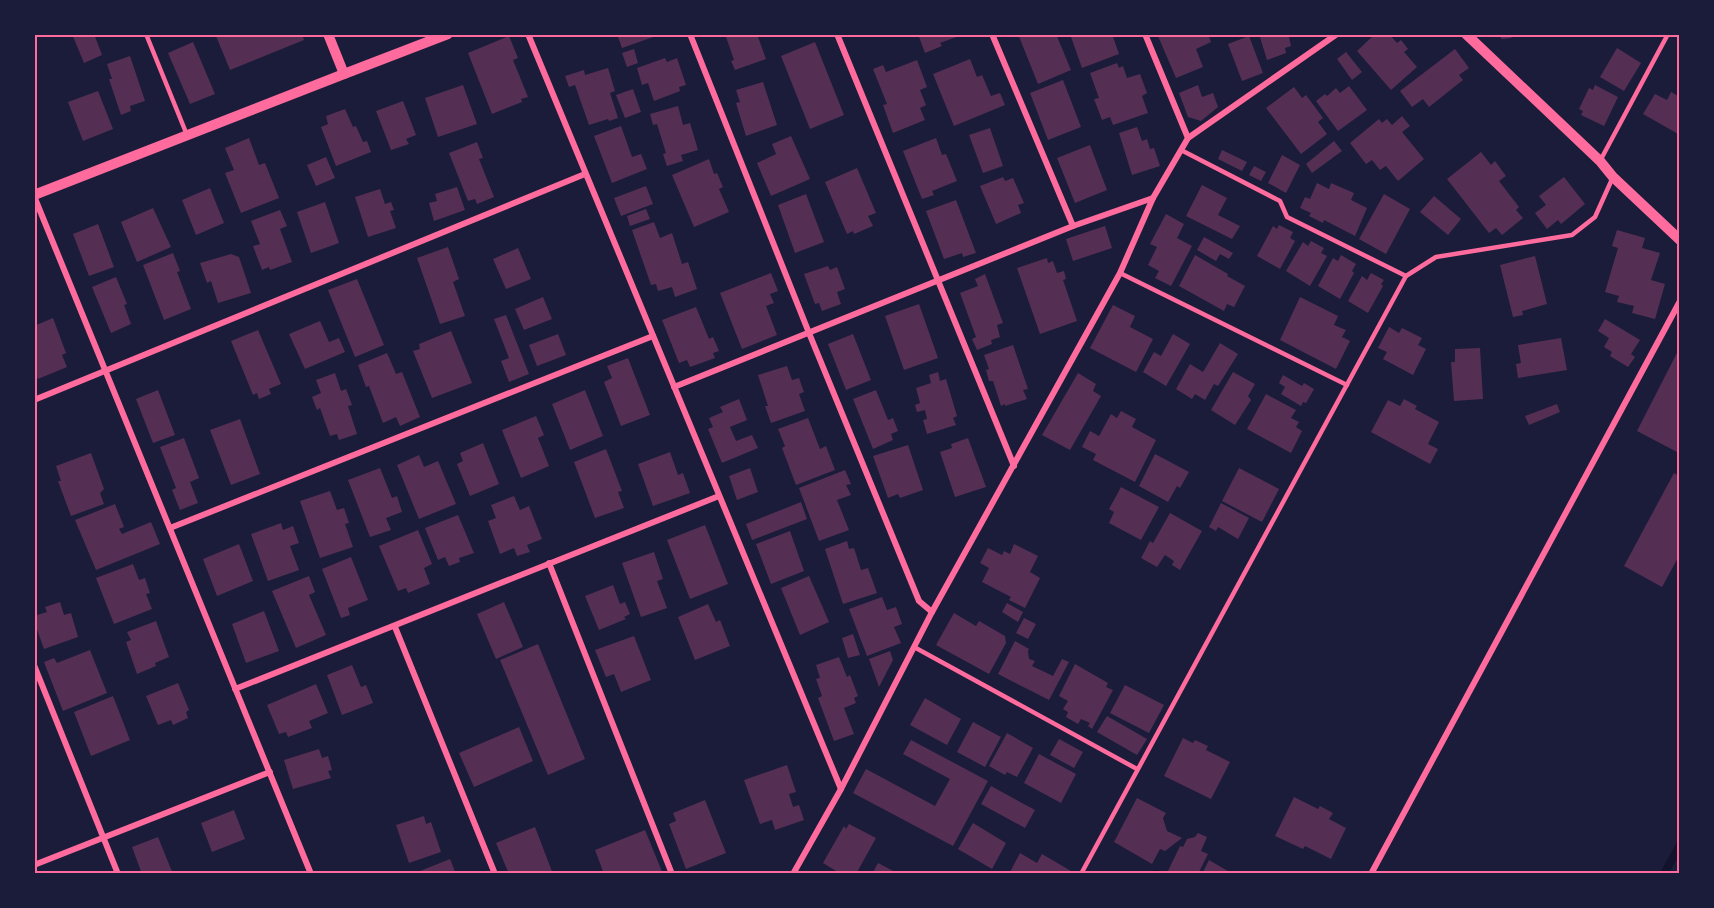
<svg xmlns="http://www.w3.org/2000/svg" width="1714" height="908" font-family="Jost,sans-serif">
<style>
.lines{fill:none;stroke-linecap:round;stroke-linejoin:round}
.stream{stroke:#12122b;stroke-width:8}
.building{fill:#542f53}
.service{stroke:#ff6b9d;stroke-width:4.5}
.minor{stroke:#ff6b9d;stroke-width:6}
.tertiary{stroke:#ff6b9d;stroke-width:10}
.neatline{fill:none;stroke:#ff6b9d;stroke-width:2}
</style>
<rect width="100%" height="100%" fill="#1b1b3a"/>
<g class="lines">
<g class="stream">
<path d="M1155 874H1156"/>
<path d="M1664 874 1680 845"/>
</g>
</g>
<g class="building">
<path d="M72 34H94L102 55 84 63Z"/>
<path d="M219 34H302L304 40 230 70 216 36Z"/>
<path d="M617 34H659V35L622 48Z"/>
<path d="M725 34H757L766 59 735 70 731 61 734 60Z"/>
<path d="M918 34H962V35L940 43 942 46 925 53Z"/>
<path d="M1018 34H1056L1071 70 1038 84Z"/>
<path d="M1070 34H1112L1119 54 1082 68Z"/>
<path d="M1163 34H1208L1211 42 1196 49 1203 67 1176 78 1158 36Z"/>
<path d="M1259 34H1295V35L1289 37 1291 46 1285 48 1286 53 1267 60Z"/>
<path d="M1375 34H1389L1397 43 1401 40 1408 49 1404 52 1417 67 1391 90 1357 51Z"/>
<path d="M1497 34H1515L1511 38 1502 39Z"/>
<path d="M509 36 518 58 513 60 528 97 521 99 522 102 492 114 468 53Z"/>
<path d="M1249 36 1263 73 1242 81 1228 44Z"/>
<path d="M193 42 215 94 190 104 168 53Z"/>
<path d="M815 42 844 115 810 129 781 56Z"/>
<path d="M1617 48 1641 63 1624 91 1600 77Z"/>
<path d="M634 49 638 63 627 67 622 53Z"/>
<path d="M1455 49 1469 68 1459 75 1463 80 1429 107 1423 99 1412 107 1400 91Z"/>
<path d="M1346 52 1362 72 1352 80 1337 59Z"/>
<path d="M130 56 145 101 130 106 131 111 121 115 109 79H112L107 64Z"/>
<path d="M665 58 667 62 677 58 686 85 679 87 680 91 654 101 648 83 642 85 637 68Z"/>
<path d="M970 59 977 77 982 75 991 96 1000 93 1005 105 954 126 933 74Z"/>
<path d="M917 60 927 87 920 90 926 105 920 108 925 120 893 133 883 105 887 104 873 69 883 65 886 72Z"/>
<path d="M1117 63 1119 68 1123 66 1127 78 1140 74 1147 93 1142 96 1148 113 1113 125 1110 117 1102 120 1094 99 1099 98 1090 73Z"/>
<path d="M608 68 615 91 610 93 618 118 609 121 608 119 589 125 575 85 569 87 565 76 584 70 585 75Z"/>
<path d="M1063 80 1081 127 1048 140 1030 93Z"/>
<path d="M763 82 777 125 746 136 736 103 740 102 736 90Z"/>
<path d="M463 85 477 124 438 137 425 98Z"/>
<path d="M1198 85 1202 97 1213 93 1218 107 1201 121 1188 117 1179 93Z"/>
<path d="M1595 85 1618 97 1604 126 1581 115 1583 111 1579 109 1589 88 1593 90Z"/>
<path d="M1349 86 1367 110 1338 131 1316 101 1325 94 1327 96 1336 88 1340 93Z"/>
<path d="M1294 87 1302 98 1306 95 1323 118 1318 122 1327 134 1301 154 1266 108Z"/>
<path d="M633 89 641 112 625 118 616 95Z"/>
<path d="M98 91 113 129 83 141 68 102Z"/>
<path d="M1671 92 1680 97V135L1643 114 1655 94 1667 100Z"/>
<path d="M403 101 416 135 406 139 409 144 391 150 376 111Z"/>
<path d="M678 106 683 125 690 123 698 150 681 155 683 161 667 166 663 154 666 153 657 124 653 125 650 114Z"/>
<path d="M345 109 353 127 356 126 363 142 367 141 371 152 336 166 321 127 328 124 326 116Z"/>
<path d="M1402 116 1410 126 1402 132 1424 159 1398 181 1386 166 1380 170 1372 160 1366 164 1350 143 1379 119 1382 123 1387 119 1392 125Z"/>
<path d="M621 126 632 157 641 154 647 169 612 183 594 136Z"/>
<path d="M1137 127 1142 141 1147 139 1150 149 1154 148 1160 166 1132 175 1119 133Z"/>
<path d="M990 128 1003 166 983 173 969 135Z"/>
<path d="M791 136 810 179 771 196 757 163 776 154 772 144Z"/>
<path d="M249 138 259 165 265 163 279 198 241 213 225 173 234 170 225 148Z"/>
<path d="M936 138 942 155 946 154 957 181 932 191 934 195 922 199 903 151Z"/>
<path d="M1334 141 1342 151 1312 173 1306 164Z"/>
<path d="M477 142 483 158 479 159 494 197 477 204 475 199 468 201 449 153Z"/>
<path d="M1090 145 1107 190 1075 203 1057 158Z"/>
<path d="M1222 150 1247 162 1242 171 1218 159Z"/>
<path d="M1481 152 1491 165 1495 161 1506 176 1499 181 1519 207 1516 210 1523 218 1502 235 1496 228 1489 233 1447 179Z"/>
<path d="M1282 155 1300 165 1286 193 1268 183Z"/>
<path d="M326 157 335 178 316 186 307 165Z"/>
<path d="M709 159 714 174 717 173 723 187 719 189 729 212 694 227 672 175Z"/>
<path d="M1254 166 1266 172 1261 181 1249 175Z"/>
<path d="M857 168 876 213 868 216 873 226 854 234 853 231 847 234 825 182Z"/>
<path d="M1003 177 1005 181 1013 178 1024 203 1018 205 1021 213 996 224 980 186Z"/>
<path d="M1564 177 1585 204 1561 224 1558 220 1547 229 1535 213 1546 205 1539 196Z"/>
<path d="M1317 183 1329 189 1331 183 1354 193 1351 200 1367 208 1355 236 1324 220 1323 223 1309 216 1311 213 1300 208 1305 197 1310 199Z"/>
<path d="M1202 185 1227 198 1218 215 1240 226 1232 239 1186 216Z"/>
<path d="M646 186 653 204 621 216 614 198Z"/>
<path d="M457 187 465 210 434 221 429 203 437 201 435 194Z"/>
<path d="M210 188 224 223 196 235 182 200Z"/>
<path d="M380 189 385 204 391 202 394 210 390 211 396 228 368 237 355 197Z"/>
<path d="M806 194 824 242 795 253 778 205Z"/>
<path d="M1384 194 1410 209 1386 254 1359 239Z"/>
<path d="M1434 196 1461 219 1448 235 1420 212Z"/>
<path d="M956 200 976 253 963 257 962 253 944 259 926 211Z"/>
<path d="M325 202 339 243 311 253 297 212Z"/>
<path d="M153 208 171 247 137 262 121 222Z"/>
<path d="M646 209 650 219 630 226 627 216Z"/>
<path d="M280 210 287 226 280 229 292 262 270 270 269 267 262 270 253 246 260 244 251 221Z"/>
<path d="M1166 214 1184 224 1177 238 1192 246 1171 286 1155 278 1159 271 1148 265 1157 247 1150 244Z"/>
<path d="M654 222 660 238 672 233 682 264 688 262 697 289 675 297 672 287 658 291 656 284 651 285 632 230Z"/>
<path d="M98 224 114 267 89 276 73 234Z"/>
<path d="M1279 225 1293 232 1290 238 1295 241 1280 269 1257 256 1273 226 1277 229Z"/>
<path d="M1105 226 1112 248 1073 261 1066 239Z"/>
<path d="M1617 230 1645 238 1642 248 1660 253 1651 280 1665 284 1655 319 1632 313 1634 306 1617 302 1619 296 1605 292 1618 248 1612 246Z"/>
<path d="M1204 237 1233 253 1229 259 1220 254 1216 261 1197 250Z"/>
<path d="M1311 241 1324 248 1321 253 1327 256 1310 286 1286 271 1303 242 1308 246Z"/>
<path d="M448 247 459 279 453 282 465 316 440 324 417 258Z"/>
<path d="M518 248 531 279 506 289 493 259Z"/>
<path d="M173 253 180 271 177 272 191 309 164 320 143 265Z"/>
<path d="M231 254 239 257 251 293 218 303 211 281 207 283 200 263Z"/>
<path d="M1195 255 1228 274 1227 276 1245 286 1234 307 1227 304 1224 311 1179 286Z"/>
<path d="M1341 255 1356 264 1352 271 1354 273 1340 299 1318 286 1333 258 1338 261Z"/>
<path d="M1535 256 1547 304 1522 311 1523 315 1513 317 1500 265Z"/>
<path d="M1047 258 1048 263 1053 261 1057 273 1064 271 1066 279 1063 280 1077 321 1040 334 1017 268Z"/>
<path d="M828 266 830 270 837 267 845 289 837 292 841 304 822 311 819 303 815 304 804 274Z"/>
<path d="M771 273 778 291 770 294 774 303 766 306 777 335 742 349 720 293Z"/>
<path d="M1371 273 1384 280 1381 284 1383 286 1368 313 1348 301 1362 276 1367 280Z"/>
<path d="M985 274 1003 323 997 325 1000 337 991 340 992 344 977 350 972 339 976 337 960 293 978 286 975 279Z"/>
<path d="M116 277 127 304 124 305 131 324 111 333 92 287Z"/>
<path d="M357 279 384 345 355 357 328 290Z"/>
<path d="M543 297 552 319 524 330 515 309Z"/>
<path d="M1300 297 1338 316 1334 325 1346 330 1342 337 1350 341 1336 369 1280 340Z"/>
<path d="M919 304 938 358 904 370 885 316Z"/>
<path d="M1113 305 1135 316 1130 327 1153 339 1136 372 1090 348Z"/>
<path d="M696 307 709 339 713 337 719 351 713 353 715 358 690 367 687 360 679 363 662 320Z"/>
<path d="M506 315 529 374 509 382 501 361 509 358 494 319Z"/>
<path d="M53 318 66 353 62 355 67 367 38 379 34 371V326Z"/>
<path d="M1605 319 1640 340 1631 354 1635 357 1628 367 1610 356 1612 352 1604 347 1609 338 1598 331Z"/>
<path d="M320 321 329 342 339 338 345 352 305 369 289 334Z"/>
<path d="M1389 327 1399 333 1402 328 1422 338 1418 345 1426 349 1413 375 1383 359 1387 352 1378 348Z"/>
<path d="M258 330 281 384 269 389 271 394 259 399 257 393 253 395 231 341Z"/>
<path d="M451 331 472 383 432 398 413 351 420 349 419 344Z"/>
<path d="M558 334 566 355 537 366 529 345Z"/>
<path d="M853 334 871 380 846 390 828 344Z"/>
<path d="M1173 334 1190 344 1166 386 1143 372 1154 352 1161 356Z"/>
<path d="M1561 338 1567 370 1518 378 1516 364 1521 363 1518 345Z"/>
<path d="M1220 343 1238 354 1218 386 1214 384 1205 400 1195 394 1192 399 1176 389 1190 364 1203 372Z"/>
<path d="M1013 345 1028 389 1023 390 1027 399 1005 406V404L1001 406 993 381H989L986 370 989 369 984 355Z"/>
<path d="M1680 347V447L1677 452 1637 431Z"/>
<path d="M1480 348 1483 399 1454 401 1451 362H1455V349Z"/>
<path d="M387 353 396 374 402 372 420 417 400 426 396 417 383 423 369 386 366 387 358 365Z"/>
<path d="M628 358 650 415 621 426 604 382 612 378 607 366Z"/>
<path d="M787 366 792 380 799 378 804 392 799 394 805 411 771 423 765 406H768L758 375Z"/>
<path d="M938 372 940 381 946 379 957 416 953 418 956 425 927 434 923 420 927 419 925 410 917 412 915 405 920 403 916 388 931 383 929 375Z"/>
<path d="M1233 372 1255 384 1248 396 1251 400 1235 425 1211 410Z"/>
<path d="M335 373 341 391 346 389 352 405 348 406 357 434 339 440 337 434 330 436 320 408 317 410 312 397 321 393 316 380Z"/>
<path d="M1078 373 1096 384 1093 391 1101 396 1070 450 1042 435Z"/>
<path d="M1283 375 1302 386 1304 383 1314 389 1306 403 1303 402 1301 406 1281 394 1285 387 1279 383Z"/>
<path d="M158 390 175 435 153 443 136 399Z"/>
<path d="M585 390 603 436 570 450 552 404Z"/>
<path d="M876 390 888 420 893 418 898 431 891 434 893 440 873 449 853 399Z"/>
<path d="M1266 394 1296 410 1291 418 1299 422 1296 427 1302 431 1291 453 1247 429Z"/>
<path d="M739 399 747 420 730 427 736 441 752 435 758 448 722 463 708 429 713 427 709 418 723 412 720 407Z"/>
<path d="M1404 399 1417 406 1415 409 1439 422 1428 444 1438 449 1430 464 1371 432 1388 400 1400 406Z"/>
<path d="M1557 404 1560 412 1529 425 1525 416Z"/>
<path d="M1121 411 1136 419 1132 427 1156 440 1135 482 1093 460 1096 454 1082 447 1090 431 1099 436 1111 414 1117 418Z"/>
<path d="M536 416 544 435 538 438 549 466 521 478 502 430Z"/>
<path d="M808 418 820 449 826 446 835 470 796 485 782 448 785 446 778 429Z"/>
<path d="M240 419 260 474 231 485 210 430Z"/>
<path d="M184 438 199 478 190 482 198 503 180 510 172 490 176 488 160 447Z"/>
<path d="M968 438 986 487 955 497 940 452 952 448 951 444Z"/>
<path d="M483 443 499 484 470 496 457 464 463 461 460 453Z"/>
<path d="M908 445 923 490 900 498 898 494 888 498 873 456Z"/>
<path d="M606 449 622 491 618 492 624 508 595 518 574 462Z"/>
<path d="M670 452 678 475 683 473 690 493 653 506 638 464Z"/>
<path d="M91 453 104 489 100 493 104 504 71 516 58 481H61L56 466Z"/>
<path d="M1155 454 1189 472 1180 488 1177 486 1168 502 1139 486Z"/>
<path d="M419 455 424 467 438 461 456 504 419 519 397 465Z"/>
<path d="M380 468 392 498 397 496 402 512 386 518 391 530 370 537 348 480Z"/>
<path d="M750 468 758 492 737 500 729 476Z"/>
<path d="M1239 468 1279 489 1262 522 1222 501Z"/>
<path d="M845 470 851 484 846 485 851 495 837 500 849 530 819 541 799 488Z"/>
<path d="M1674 473 1680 477V554L1662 587 1624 566Z"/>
<path d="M1121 487 1159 507 1141 540 1109 523 1114 512 1109 509Z"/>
<path d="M330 491 337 510 344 508 349 523 345 524 353 547 320 558 300 501Z"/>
<path d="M514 496 520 510 529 506 542 539 527 545 530 552 517 556 514 548 500 554 488 521 496 518 491 505Z"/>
<path d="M801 502 807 519 752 540 746 524Z"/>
<path d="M1221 503 1249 518 1238 539 1218 527 1216 531 1209 527Z"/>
<path d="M115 504 124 527 119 529 122 534 151 522 160 544 96 570 75 520Z"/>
<path d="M1170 513 1202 531 1180 570 1172 565 1174 561 1165 555 1157 567 1141 558 1150 541 1153 543Z"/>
<path d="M458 515 474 553 459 558 460 562 449 566 445 557 438 560 425 528Z"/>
<path d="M281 523 283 530 293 526 299 543 290 546 299 570 268 581 251 534Z"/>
<path d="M705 525 728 584 690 599 667 540Z"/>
<path d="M418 530 432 564 424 568 430 584 408 593 406 588 398 591 379 546Z"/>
<path d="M790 531 804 571 771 584 756 544Z"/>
<path d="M847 541 849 549 854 548 861 570 868 568 877 593 843 604 825 549Z"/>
<path d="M239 544 253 581 217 596 203 559Z"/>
<path d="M1014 544 1038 556 1030 572 1040 578 1025 608 1009 600 1011 597 982 582 989 568 980 563 988 548 1002 555 1004 551 1010 554Z"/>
<path d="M654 552 663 579 657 581 667 608 641 617 622 563Z"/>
<path d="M351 557 368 600 348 608 350 615 341 618 322 569Z"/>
<path d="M133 564 139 580 145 578 150 593 146 594 152 609 114 624 96 578Z"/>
<path d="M309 576 315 592 309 595 326 635 296 648 272 591Z"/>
<path d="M809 576 829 622 800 635 781 588Z"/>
<path d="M613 585 620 604 625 602 630 614 624 617 626 619 599 630 585 596Z"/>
<path d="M882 597 887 610 896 607 902 624 894 627 901 643 867 656 849 609Z"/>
<path d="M60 602 64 615 71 613 78 637 44 649 34 621V616L47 612 45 607Z"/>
<path d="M504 602 523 647 496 659 477 614Z"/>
<path d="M1007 603 1023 612 1018 622 1002 612Z"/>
<path d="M708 604 716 622 720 620 730 646 695 660 678 617Z"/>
<path d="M264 611 279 651 246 663 232 624Z"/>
<path d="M954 613 976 626 979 621 1005 636 1006 643 989 674 936 645Z"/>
<path d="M1024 618 1036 624 1028 639 1016 633Z"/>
<path d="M156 621 169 657 155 663 156 666 137 674 126 642 131 640 127 632Z"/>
<path d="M853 634 860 655 848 658 842 638Z"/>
<path d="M634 636 651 680 621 692 614 674 606 677 595 650Z"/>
<path d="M1015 641 1029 649 1028 651 1029 659 1035 661 1032 666 1053 676 1062 659 1069 662 1049 700 998 674Z"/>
<path d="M538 644 585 759 548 775 500 660Z"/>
<path d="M90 650 107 693 63 711 44 662 54 658 57 663Z"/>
<path d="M890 651 893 660 879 687 869 659Z"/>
<path d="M839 657 847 677 850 675 858 696 854 698 856 703 844 708 854 734 834 741 818 698 822 696 816 679 820 678 816 665Z"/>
<path d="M1075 664 1108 683 1106 687 1113 690 1092 729 1088 726 1090 723 1081 719 1078 724 1066 717 1068 712 1063 709 1068 701 1059 696Z"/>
<path d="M352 665 361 687 366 685 373 703 342 715 327 675Z"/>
<path d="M178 683 189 710 186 712 188 718 173 725 171 720 158 725 146 696Z"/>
<path d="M316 684 328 713 309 721 312 728 288 737 286 732 279 734 267 705Z"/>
<path d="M1125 685 1164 705 1149 733 1110 713Z"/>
<path d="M113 696 130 740 91 756 74 712Z"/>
<path d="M925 698 961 719 947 745 910 725Z"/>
<path d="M1107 716 1147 739 1137 755 1097 732Z"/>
<path d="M973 722 1001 737 985 767 957 752Z"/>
<path d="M519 727 533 761 474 787 459 753Z"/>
<path d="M1007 733 1033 748 1017 777 1007 772 1005 775 989 766Z"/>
<path d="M1183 738 1193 743 1195 740 1208 746 1206 750 1230 762 1211 799 1164 776Z"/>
<path d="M1059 739 1083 752 1074 768 1050 755Z"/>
<path d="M911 740 988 781 953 846 853 793 866 769 935 806 950 779 903 754Z"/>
<path d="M319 749 322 758 328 756 332 770 328 771 331 778 293 789 284 760Z"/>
<path d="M1039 754 1076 774 1061 803 1024 783Z"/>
<path d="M787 765 796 792 789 794 793 807 799 805 804 820 775 830 772 820 760 824 744 780Z"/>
<path d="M991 786 1035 810 1025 828 981 804Z"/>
<path d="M1294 797 1318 809 1320 806 1333 813 1329 819 1346 828 1331 859 1305 846 1303 849 1275 836Z"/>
<path d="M1137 798 1166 813 1163 818 1167 831 1182 838 1165 851 1160 849 1152 864 1114 842Z"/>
<path d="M705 800 726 853 686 869 669 824 676 821 673 813Z"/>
<path d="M234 810 245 839 212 852 201 823Z"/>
<path d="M424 816 426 824 431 822 441 852 409 863 396 825Z"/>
<path d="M973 823 1006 843 992 869 958 849Z"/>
<path d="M849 824 876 838 856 874H841L823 863 844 826 846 829Z"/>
<path d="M535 827 553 874H509L496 843Z"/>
<path d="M645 830 663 874H604L595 850Z"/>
<path d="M1198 833 1207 837 1201 851 1208 854 1198 874 1167 873 1180 846 1183 847 1187 839 1195 837Z"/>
<path d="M158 837 173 874H142L132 847Z"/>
<path d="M1020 853 1037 863 1042 854 1071 871 1070 874H1009Z"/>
<path d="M450 859 456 874H415V873Z"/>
<path d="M1209 860 1233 874H1202Z"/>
<path d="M878 863 899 874H872Z"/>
</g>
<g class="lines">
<g class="service">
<path d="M146 34 187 135"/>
<path d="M1181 150 1280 201 1287 217 1406 276"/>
<path d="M1600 161 1668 34"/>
<path d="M1120 273 1347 385"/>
<path d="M914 647 1137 769"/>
<path d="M1081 874 1406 276 1436 257 1572 235 1595 217 1613 177"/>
</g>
<g class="minor">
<path d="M528 34 841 789"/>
<path d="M690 34 809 333 919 601 932 612"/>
<path d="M837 34 1014 466"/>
<path d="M992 34 1073 226"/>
<path d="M1145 34 1188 138"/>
<path d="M34 196 311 874"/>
<path d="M674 387 1073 226 1153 198"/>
<path d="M34 400 585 174"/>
<path d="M170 528 653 336"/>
<path d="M549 563 672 874"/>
<path d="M395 627 495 874"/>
<path d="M34 665 118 874"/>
<path d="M235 689 719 496"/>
<path d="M34 865 270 772"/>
<path d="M793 874 841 789 932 612 1120 273 1153 198 1188 138 1337 34"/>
<path d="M1371 874 1680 301"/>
</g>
<g class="tertiary">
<path d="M328 34 344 74"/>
<path d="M1466 34 1600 161 1613 177 1680 240"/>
<path d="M34 195 344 74 448 34"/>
</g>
</g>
<rect width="1714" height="908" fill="none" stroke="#1b1b3a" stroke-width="72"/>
<rect x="36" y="36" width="1642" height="836" class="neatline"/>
</svg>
